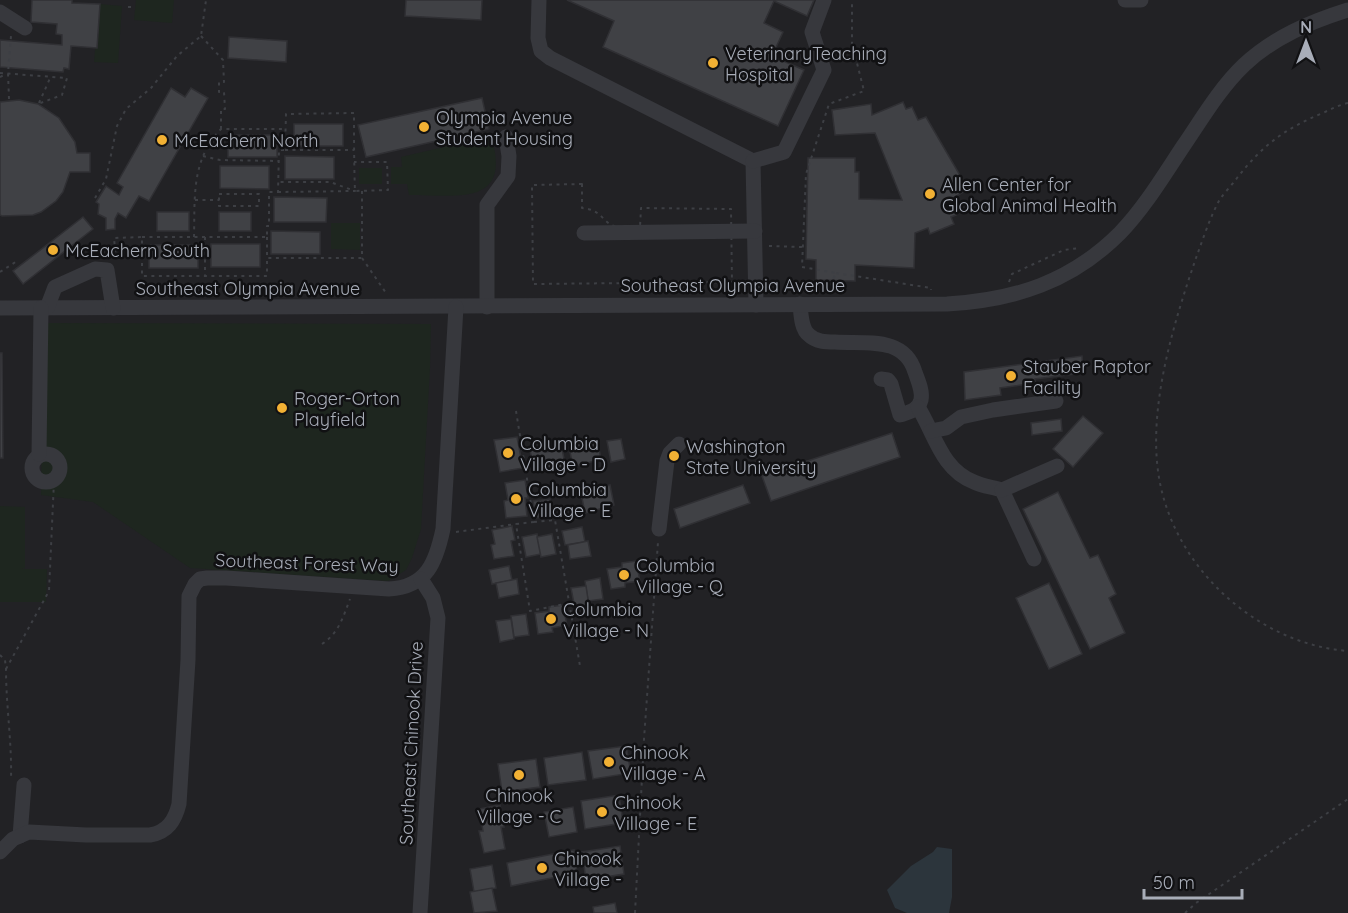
<svg xmlns="http://www.w3.org/2000/svg" width="1348" height="913" font-family="Quicksand,sans-serif">
<style>
.built{fill:#222225}
.green{fill:#1e261f}
.water{fill:#2c353c}
.building{fill:#404145;stroke:#303034;stroke-width:1.5}
.lines{fill:none;stroke-linecap:round;stroke-linejoin:round}
.path{stroke:#3d3f44;stroke-width:2;stroke-dasharray:3 4.5;stroke-linecap:butt}
.minor{stroke:#37383d;stroke-width:15}
.poi-dot{fill:#f2b134;stroke:#111113;stroke-width:2}
.labels{text-anchor:middle;dominant-baseline:central;stroke-width:5;stroke-linejoin:round;paint-order:stroke}
.poi-label{font-size:18px;fill:#a8adb8;stroke:#111113;text-anchor:start}
.street-label{font-size:18px;fill:#a8adb8;stroke:#111113}
</style>
<rect width="100%" height="100%" fill="#161618"/>
<rect class="built" x="0" y="0" width="1348" height="913"/>
<g class="green">
<path d="M136 0H174L172 23 134 20Z"/>
<path d="M99 4 122 6 118 63 94 62Z"/>
<path d="M491 136C513 207 457 195 409 195L407 184H391V167H402L401 157Z"/>
<rect x="359" y="168" width="23" height="16"/>
<path d="M331 223H360V250L331 249Z"/>
<path d="M44 323 431 324 430 368 421 529 412 558 406 570 388 581 190 568 93 502 41 495Z"/>
<path d="M0 506 25 507V568L22 569H47L46 602H0Z"/>
</g>
<path class="water" d="M937 847 952 849V897L949 913H907L895 908 887 890 911 866 933 852Z"/>
<g class="building">
<path d="M32 0H72V3L100 4 97 48 71 46 69 69 64 68 63 72 0 67V40L62 45V35L56 34 57 24 31 22Z"/>
<path d="M406 0H482L481 20 405 16Z"/>
<path d="M567 0H814L807 16 774 1 764 23 783 32 772 56 804 70 778 126 603 47 614 21Z"/>
<path d="M229 37 287 41 286 62 228 58Z"/>
<path d="M171 88 185 97 191 88 208 98 149 201 139 196 126 218 118 213 115 219V229L106 230V218L98 214 99 204 96 202 106 186 119 195 123 187 117 183Z"/>
<path d="M482 98 489 129 366 157 358 125Z"/>
<path d="M19 100 38 104 59 118 75 142 77 153H90V172H70L63 192 56 201 41 212 33 215 2 216 0 215V102Z"/>
<path d="M903 102 906 109 912 107 918 120 926 117 968 189 950 200 956 215 951 217 954 224 930 234 928 228 915 233 914 268 855 265V281L816 280V260L806 259 808 158H855V172H859V199L902 200 875 133 835 135 832 110 871 104 872 115Z"/>
<rect x="294" y="124" width="49" height="22"/>
<rect x="228" y="135" width="49" height="22"/>
<path d="M285 156 334 157V179H285Z"/>
<path d="M220 166H269V189L220 188Z"/>
<path d="M274 197 327 198 326 222H274Z"/>
<rect x="157" y="212" width="32" height="19"/>
<rect x="219" y="212" width="32" height="19"/>
<path d="M83 217 93 229 23 284 13 271Z"/>
<path d="M271 231 320 232V254H271Z"/>
<rect x="211" y="244" width="49" height="23"/>
<rect x="149" y="245" width="49" height="23"/>
<path d="M0 353H2L3 458H0Z"/>
<path d="M1082 356 1083 373 1035 379V383L1000 388 1001 395 965 400 964 372Z"/>
<path d="M1083 416 1103 433 1073 467 1053 449Z"/>
<path d="M1061 419 1062 431 1032 435 1031 423Z"/>
<path d="M892 433 900 457 771 501 762 476Z"/>
<path d="M517 437 523 468 500 472 494 440Z"/>
<path d="M597 439 601 459 573 467 569 447Z"/>
<path d="M621 439 625 459 611 462 607 441Z"/>
<path d="M545 448 546 452 562 449 566 468 550 471 549 468 534 471 530 450Z"/>
<path d="M525 480 528 498H525L527 516 506 518 504 501 508 500 505 483Z"/>
<path d="M610 485 614 505 585 513 581 493Z"/>
<path d="M743 485 750 503 680 528 674 509Z"/>
<path d="M1058 492 1090 558 1098 555 1116 594 1109 598 1125 633 1090 649 1023 509Z"/>
<path d="M550 499 553 516 536 518 533 501Z"/>
<path d="M512 526 515 540 511 541 514 556 494 559 491 545 495 544 492 530Z"/>
<path d="M582 527 585 542 565 545 562 531Z"/>
<path d="M537 534 541 554 526 557 522 537Z"/>
<path d="M552 534 556 554 541 557 537 537Z"/>
<path d="M588 541 591 556 570 559 568 545Z"/>
<path d="M636 561 640 581 625 583V587L611 589 607 569 622 567V563Z"/>
<path d="M509 566 512 580 492 584 489 570Z"/>
<path d="M600 578 603 599 588 601 585 581Z"/>
<path d="M517 579 519 594 499 598 496 583Z"/>
<path d="M1049 583 1082 654 1049 669 1016 598Z"/>
<path d="M586 586 589 606 575 609 571 588Z"/>
<path d="M563 605 567 625 552 628 553 632 538 634 535 613 549 611V607Z"/>
<path d="M526 614 529 635 514 637 511 616Z"/>
<path d="M511 619 514 639 500 642 496 621Z"/>
<path d="M626 746 631 773 593 779 588 751Z"/>
<path d="M582 752 586 780 548 785 544 758Z"/>
<path d="M536 759 540 787 502 792 498 764Z"/>
<path d="M619 795 623 823 585 829 581 801Z"/>
<path d="M500 805 504 827H501L505 849 484 853 479 831H483L479 809Z"/>
<path d="M573 807 577 832 549 837 544 812Z"/>
<path d="M620 846 624 874 586 880 582 852Z"/>
<path d="M574 850 577 873 511 886 507 863Z"/>
<path d="M492 865 496 888 474 892 470 869Z"/>
<path d="M492 888 497 911 474 913 470 892Z"/>
<path d="M615 903 617 913H594L593 907Z"/>
</g>
<g class="lines">
<g class="path">
<path d="M128 7H135"/>
<path d="M201 36 223 60 224 82H219V92H224L225 109H221V129"/>
<path d="M0 73 67 78 62 95 38 104"/>
<path d="M0 77 6 74"/>
<path d="M9 99 8 73 11 36"/>
<path d="M39 103 51 76"/>
<path d="M1348 103C1339 105 1331 109 1323 113 1284 129 1263 145 1237 178 1232 185 1225 192 1220 199 1210 217 1203 239 1196 258 1174 322 1149 403 1158 471 1170 564 1255 644 1348 651"/>
<path d="M285 150H354"/>
<path d="M203 156 220 160 278 161"/>
<path d="M582 184V208C603 210 601 222 616 227 623 229 633 227 640 227L641 208 731 209 732 282 533 284 532 185Z"/>
<path d="M278 192 355 191 330 182H279"/>
<rect x="219" y="194" width="40" height="12"/>
<path d="M95 198 106 179 117 126 126 109 151 88 177 56 201 36 206 0"/>
<path d="M195 200H219"/>
<path d="M142 237H267V226H269V192H278L279 150H285L286 114 354 113C354 139 354 165 355 191L388 190 387 162H354"/>
<path d="M194 237C195 197 191 160 221 129H285"/>
<path d="M205 237V276"/>
<path d="M267 237V258"/>
<path d="M769 246 802 247"/>
<path d="M362 258 386 293"/>
<path d="M116 259 114 238 142 237V276H267V258H362V191"/>
<path d="M0 272 17 261"/>
<path d="M836 273 931 288V290"/>
<path d="M1009 282 1012 274 1064 250 1079 248"/>
<path d="M827 292 836 273 802 267 806 174 829 104 864 91 852 43V0"/>
<path d="M516 411 534 522 516 524 530 611 570 603"/>
<path d="M534 522 555 520 580 666"/>
<path d="M456 532 516 524"/>
<path d="M322 644C339 633 343 617 350 599"/>
<path d="M0 655 5 660 6 669C6 706 12 743 11 779"/>
<path d="M6 669 49 591 54 481"/>
<path d="M635 913 644 739 658 542"/>
<path d="M1185 913 1196 903 1348 799"/>
</g>
<g class="minor">
<path d="M539 0 538 38 541 51 550 58 753 161 756 305"/>
<path d="M1125 0H1141"/>
<path d="M0 12 25 28"/>
<path d="M753 161 784 152 824 70 812 32 824 0"/>
<path d="M584 233 755 231"/>
<path d="M800 304C801 314 801 329 809 335 816 342 826 342 835 342 867 344 904 336 915 372 918 381 923 391 921 400 918 411 909 412 900 415L891 384 888 380 881 379"/>
<path d="M487 307V205L508 176 509 156 506 137"/>
<path d="M0 308 947 304C1015 300 1071 282 1120 233 1145 207 1164 175 1184 145 1203 117 1220 88 1244 65 1274 37 1310 22 1348 10"/>
<path d="M47 308 55 287 95 269 107 270 113 308"/>
<path d="M918 407C935 434 941 469 974 482 982 486 992 487 1002 490L1034 559"/>
<path d="M931 431 946 428 961 417 993 410 1056 401"/>
<circle cx="46" cy="468" r="14"/>
<path d="M39 454 41 308"/>
<path d="M1002 490 1057 466"/>
<path d="M659 529 667 461 670 453 679 444"/>
<path d="M20 836 24 785"/>
<path d="M0 852 13 839 29 832 86 835H150C168 832 175 820 179 804L188 660 189 596 195 584 200 579 207 578H226L389 589C427 587 436 562 443 529L456 307"/>
<path d="M420 913 438 618 433 598 421 579"/>
</g>
</g>
<g class="poi-dot">
<circle cx="713" cy="63" r="6"/>
<circle cx="424" cy="127" r="6"/>
<circle cx="162" cy="140" r="6"/>
<circle cx="930" cy="194" r="6"/>
<circle cx="53" cy="250" r="6"/>
<circle cx="1011" cy="376" r="6"/>
<circle cx="282" cy="408" r="6"/>
<circle cx="508" cy="453" r="6"/>
<circle cx="674" cy="456" r="6"/>
<circle cx="516" cy="499" r="6"/>
<circle cx="624" cy="575" r="6"/>
<circle cx="551" cy="619" r="6"/>
<circle cx="609" cy="762" r="6"/>
<circle cx="519" cy="775" r="6"/>
<circle cx="602" cy="812" r="6"/>
<circle cx="542" cy="868" r="6"/>
</g>
<g class="labels">
<g class="poi-label">
<text x="725" y="53">VeterinaryTeaching<tspan x="725" dy="21">Hospital</tspan></text>
<text x="436" y="117">Olympia Avenue<tspan x="436" dy="21">Student Housing</tspan></text>
<text x="174" y="140">McEachern North</text>
<text x="942" y="184">Allen Center for<tspan x="942" dy="21">Global Animal Health</tspan></text>
<text x="65" y="250">McEachern South</text>
<text x="1023" y="366">Stauber Raptor<tspan x="1023" dy="21">Facility</tspan></text>
<text x="294" y="398">Roger-Orton<tspan x="294" dy="21">Playfield</tspan></text>
<text x="520" y="443">Columbia<tspan x="520" dy="21">Village - D</tspan></text>
<text x="686" y="446">Washington<tspan x="686" dy="21">State University</tspan></text>
<text x="528" y="489">Columbia<tspan x="528" dy="21">Village - E</tspan></text>
<text x="636" y="565">Columbia<tspan x="636" dy="21">Village - Q</tspan></text>
<text x="563" y="609">Columbia<tspan x="563" dy="21">Village - N</tspan></text>
<text x="621" y="752">Chinook<tspan x="621" dy="21">Village - A</tspan></text>
<text x="519" y="795" text-anchor="middle">Chinook<tspan x="519" dy="21">Village - C</tspan></text>
<text x="614" y="802">Chinook<tspan x="614" dy="21">Village - E</tspan></text>
<text x="554" y="858">Chinook<tspan x="554" dy="21">Village -</tspan></text>
</g>
<g class="street-label">
<text x="733" y="285">Southeast Olympia Avenue</text>
<text x="248" y="288">Southeast Olympia Avenue</text>
<text transform="translate(307 563) rotate(2)">Southeast Forest Way</text>
<text transform="translate(411 743) rotate(-87)">Southeast Chinook Drive</text>
</g>
</g>
<g transform="translate(1306 42)" stroke="#111113" stroke-width="4.5" paint-order="stroke">
<path d="M0-4.5L10 22L0 15L-10 22Z" fill="#a8adb8"/>
<text y="-9" font-size="16" font-weight="bold" text-anchor="middle" fill="#a8adb8">N</text>
</g>
<path d="M1144 889v9h98v-9" fill="none" stroke="#a8adb8" stroke-width="3"/>
<text x="1153" y="889" font-size="18" fill="#a8adb8" stroke="#111113" stroke-width="4.5" paint-order="stroke">50 m</text>
</svg>
